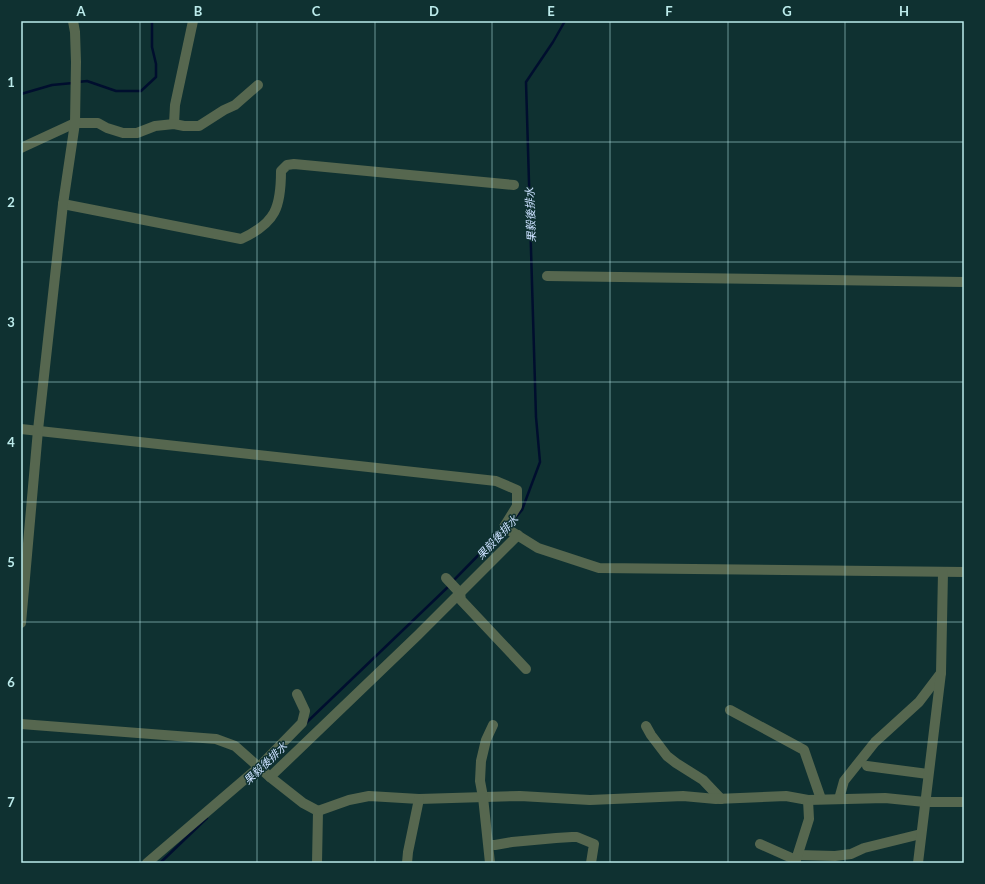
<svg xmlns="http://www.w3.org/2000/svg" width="985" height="884" font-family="Lato,'Noto Sans TC',sans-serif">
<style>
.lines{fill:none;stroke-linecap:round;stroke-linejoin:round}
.stream{stroke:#000e2e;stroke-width:2.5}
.minor{stroke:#56674f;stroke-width:10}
.grid{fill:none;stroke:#bcebeb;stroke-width:1;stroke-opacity:0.55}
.labels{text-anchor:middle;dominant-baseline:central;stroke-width:3;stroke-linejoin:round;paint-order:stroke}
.water-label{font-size:11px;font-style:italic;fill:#cbe1ff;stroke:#0f3131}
.neatline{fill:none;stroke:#bcebeb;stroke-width:1.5}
.grid-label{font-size:13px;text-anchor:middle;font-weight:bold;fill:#bcebeb}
</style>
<rect width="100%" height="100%" fill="#0f3131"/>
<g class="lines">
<g class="stream">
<path d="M78 82 87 81 116 91H141L156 77V64L152 47V21"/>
<path d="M21 94 52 85 73 83"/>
<path d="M516 517 522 510 540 462 536 417 526 82 553 42 565 21"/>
<path d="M453 581 504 529"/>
<path d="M306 723 450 585"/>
<path d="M160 863 207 818"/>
</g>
<g class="minor">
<path d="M174 124 175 105 193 21"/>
<path d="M21 148 75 123H98L107 128 123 133H137L155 126 174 124 184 126H199L224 110 235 105 258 85"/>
<path d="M63 204 241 239C276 223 281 207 281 171L287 165 294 164 514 185"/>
<path d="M547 276 964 282"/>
<path d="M21 429 496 481 517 490V506L504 527 538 548 599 568 964 572"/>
<path d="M446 578 460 593 461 600 526 669"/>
<path d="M21 623 38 430 63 204 75 123 76 62 75 32 73 21"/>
<path d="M730 710 804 750 821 799"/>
<path d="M21 724 216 739 235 746 270 777 303 803 318 811 317 863"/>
<path d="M646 726 651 735 667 756 676 763 703 780 721 799"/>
<path d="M867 766 928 774"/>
<path d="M270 777 418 635 518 535"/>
<path d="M839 799 844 781 875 742 919 702 941 673"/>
<path d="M318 811 349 800 369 796 419 799 520 796 590 800 683 796 716 799 786 796 808 800 885 798 925 802H964"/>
<path d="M760 844 796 860"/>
<path d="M489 845H495L512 842 556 838 572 837H577L594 844 591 863"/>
<path d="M798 855 835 856 851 854 864 848 921 834"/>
<path d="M147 863 259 767 302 723 305 711 297 694"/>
<path d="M407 863 408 852 419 799"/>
<path d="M490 863 483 797 480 781 481 761 486 740 493 725"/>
<path d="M795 863 809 819 808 800"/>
<path d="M918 863 941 673 943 572"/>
</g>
</g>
<path class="grid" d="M140 21V863M257 21V863M375 21V863M492 21V863M610 21V863M728 21V863M845 21V863M21 142H964M21 262H964M21 382H964M21 502H964M21 622H964M21 742H964"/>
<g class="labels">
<g class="water-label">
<text transform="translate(530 215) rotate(-92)">果毅後排水</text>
<text transform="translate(497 537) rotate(-47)">果毅後排水</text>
<text transform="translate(265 763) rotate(-44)">果毅後排水</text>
</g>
</g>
<rect width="985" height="884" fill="none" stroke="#0f3131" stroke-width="44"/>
<rect x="22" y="22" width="941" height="840" class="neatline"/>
<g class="grid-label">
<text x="81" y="16">A</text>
<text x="198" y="16">B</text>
<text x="316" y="16">C</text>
<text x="434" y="16">D</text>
<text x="551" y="16">E</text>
<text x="669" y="16">F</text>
<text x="787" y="16">G</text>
<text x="904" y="16">H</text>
<text x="11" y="87">1</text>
<text x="11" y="207">2</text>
<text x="11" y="327">3</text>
<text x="11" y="447">4</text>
<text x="11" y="567">5</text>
<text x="11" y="687">6</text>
<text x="11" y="807">7</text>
</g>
</svg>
